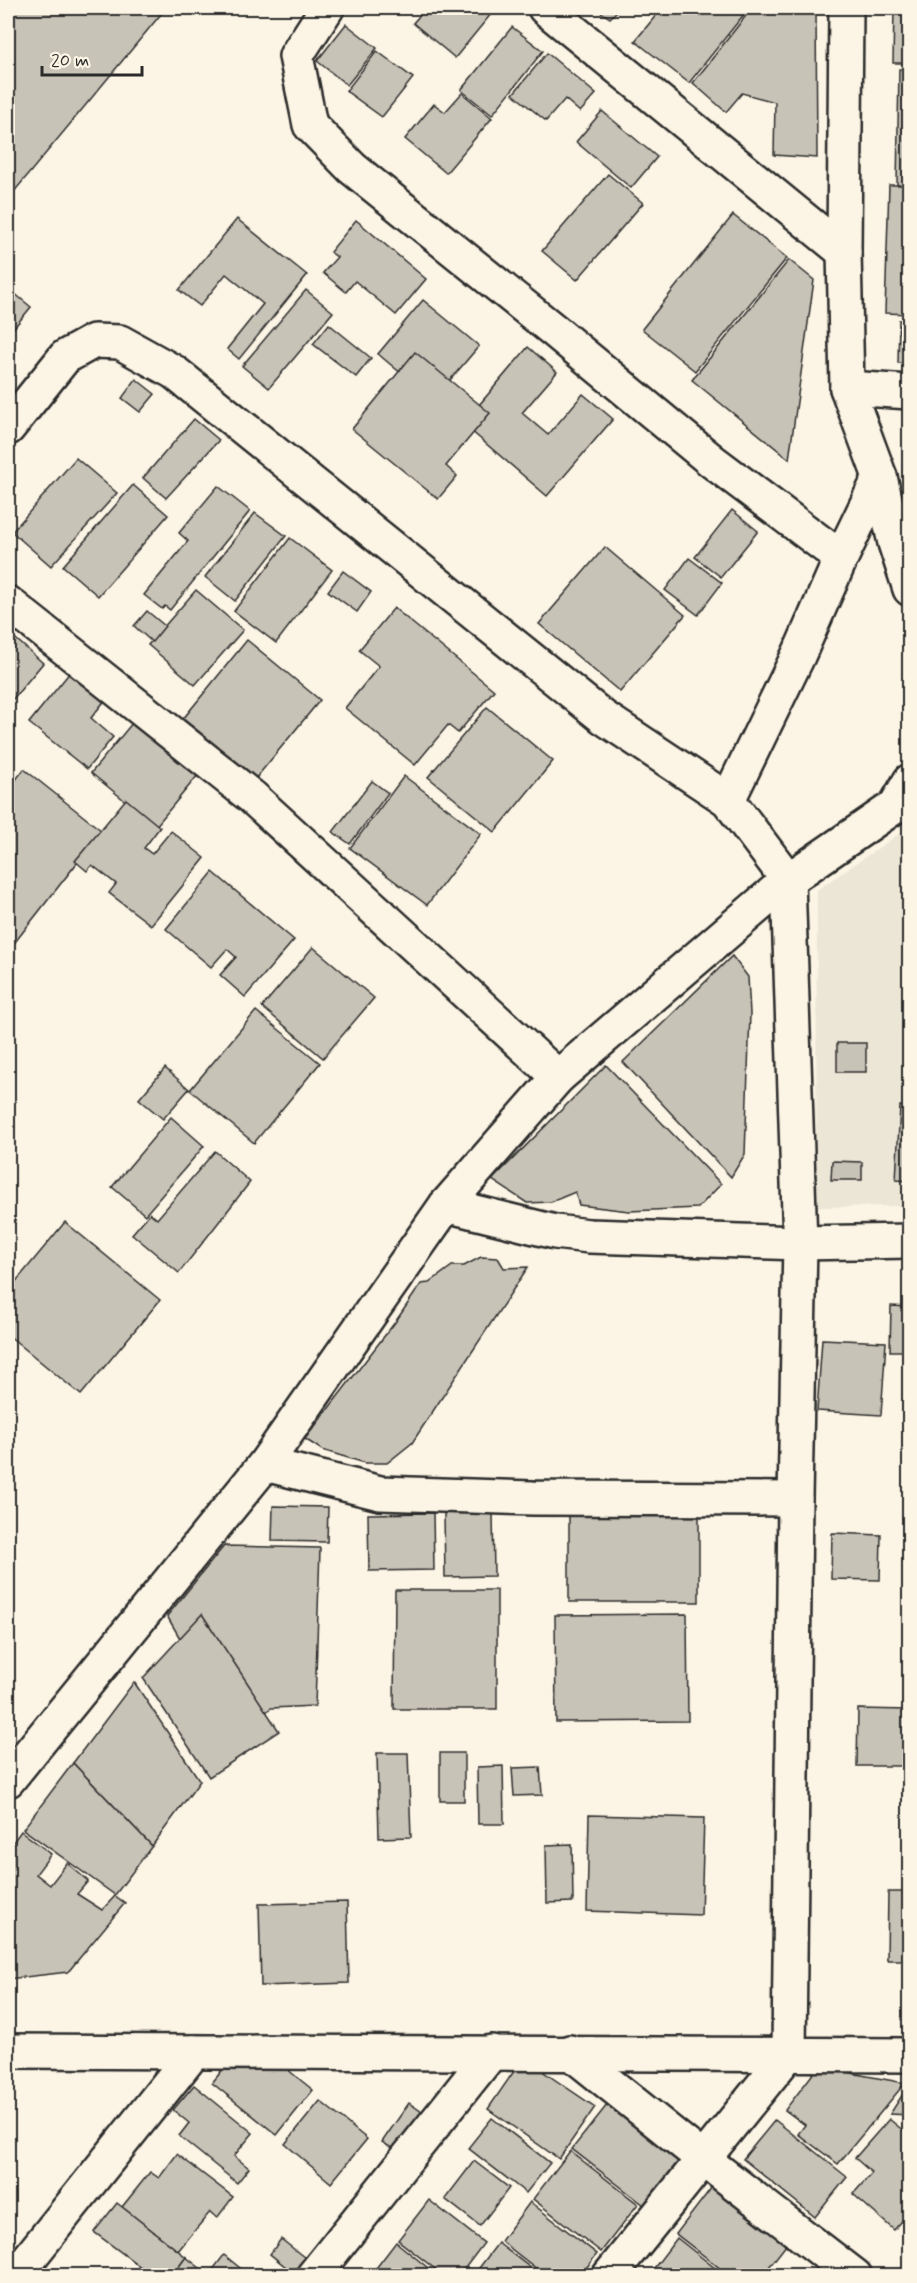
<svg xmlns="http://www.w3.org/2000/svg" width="917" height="2283" font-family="Mynerve,sans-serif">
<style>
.built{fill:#ece6d7}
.building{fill:#c8c3b7;stroke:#2b2b2b;stroke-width:1.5}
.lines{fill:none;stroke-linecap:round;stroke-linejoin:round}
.minor-casing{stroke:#2b2b2b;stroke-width:38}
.major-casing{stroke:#2b2b2b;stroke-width:38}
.minor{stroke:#fcf5e5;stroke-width:33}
.major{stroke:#fcf5e5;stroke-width:33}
</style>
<rect width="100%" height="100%" fill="#fcf5e5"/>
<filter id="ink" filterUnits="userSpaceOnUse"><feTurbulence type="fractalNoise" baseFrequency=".0167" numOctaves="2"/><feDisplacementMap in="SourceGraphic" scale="12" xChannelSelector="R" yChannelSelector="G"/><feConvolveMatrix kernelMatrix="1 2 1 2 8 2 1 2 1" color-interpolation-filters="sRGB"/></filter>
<g filter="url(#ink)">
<path class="built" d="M909 827V1206L816 1207 817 890Z"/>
<g class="building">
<path d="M8 8H166L8 199Z"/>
<path d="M426 8H496L455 58 413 23Z"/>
<path d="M595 8H620L610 18Z"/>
<path d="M662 8H749L689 83 635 41Z"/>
<path d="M752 8H816L817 158 774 155 775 102 742 93 726 112 693 83Z"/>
<path d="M894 8H910V63H893Z"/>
<path d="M346 24 377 48 347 85 317 61Z"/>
<path d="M512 27 543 51 492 115 461 90Z"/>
<path d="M377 51 413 78 382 117 346 91Z"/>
<path d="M547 53 596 94 580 112 565 99 546 121 513 94Z"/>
<path d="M899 69H910V186L897 185Z"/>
<path d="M462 93 492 118 446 173 405 139 434 104 445 112Z"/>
<path d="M602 111 657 157 631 188 576 142Z"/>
<path d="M608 174 643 203 577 280 542 251Z"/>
<path d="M889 185H910V314L885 313Z"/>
<path d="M733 215 787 258 695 371 642 329Z"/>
<path d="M237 219 307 275 239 359 227 349 263 304 226 274 200 306 179 290Z"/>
<path d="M356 220 426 279 396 315 355 281 346 292 323 273 337 257 330 252Z"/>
<path d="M789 260 814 280 789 459 692 380Z"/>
<path d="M8 288 31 307 8 335Z"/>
<path d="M306 290 333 312 269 388 242 366Z"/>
<path d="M423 300 479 346 433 400 378 354Z"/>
<path d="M899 320H910V363H898Z"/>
<path d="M329 324 371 358 356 377 313 344Z"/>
<path d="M528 347 557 372 522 413 548 435 583 394 613 419 547 496 463 424Z"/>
<path d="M415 352 490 413 446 466 457 476 438 499 352 429Z"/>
<path d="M136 379 155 394 140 412 122 398Z"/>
<path d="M194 419 219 440 166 498 143 478Z"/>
<path d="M76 458 117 493 51 566 12 532Z"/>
<path d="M133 485 168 515 98 596 63 566Z"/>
<path d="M218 486 250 511 170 610 165 606 162 609 144 595 188 541 179 533Z"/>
<path d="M732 510 758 531 721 577 695 557Z"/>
<path d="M255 513 286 536 235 601 205 577Z"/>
<path d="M290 538 332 570 276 643 234 611Z"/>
<path d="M605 547 685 615 620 692 539 624Z"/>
<path d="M689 558 722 583 698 615 665 590Z"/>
<path d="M343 571 371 592 357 612 328 591Z"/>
<path d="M196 590 243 630 195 685 148 645Z"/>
<path d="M394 608 494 690 458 733 448 725 415 765 345 708 379 666 359 650Z"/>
<path d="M147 611 165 626 152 642 134 626Z"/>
<path d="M8 632 43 663 8 705Z"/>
<path d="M247 640 320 700 256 778 183 719Z"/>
<path d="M75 666 110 694 91 718 113 737 87 769 29 723Z"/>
<path d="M487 707 553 761 495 832 428 777Z"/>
<path d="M133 722 198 775 156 826 91 773Z"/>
<path d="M24 769 102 831 8 951V790Z"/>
<path d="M404 776 481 834 427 905 350 848Z"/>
<path d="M372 781 388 793 350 844 333 832Z"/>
<path d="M126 799 160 827 144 848 152 854 171 831 205 858 151 925 109 893 116 884 92 865 87 871 75 861Z"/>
<path d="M213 872 294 940 245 997 220 975 236 957 227 949 211 967 166 929Z"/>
<path d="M313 947 374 998 323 1058 262 1007Z"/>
<path d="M732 956 748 977 750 1014 745 1154 731 1177 623 1062Z"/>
<path d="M256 1011 320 1063 254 1143 190 1090Z"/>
<rect x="837" y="1043" width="29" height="29"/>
<path d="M606 1065 721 1184 698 1208 629 1211 579 1205 575 1192 551 1202 527 1203 492 1180Z"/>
<path d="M165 1068 189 1089 163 1119 139 1099Z"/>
<path d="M900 1106H910V1181L896 1180Z"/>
<path d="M171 1117 204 1146 145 1215 112 1187Z"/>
<path d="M215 1151 250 1182 179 1273 132 1234 150 1213 157 1219Z"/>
<path d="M832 1161 862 1162V1180H831Z"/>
<path d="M65 1222 160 1300 81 1395 8 1335V1291Z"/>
<path d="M481 1257 498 1258 504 1268 528 1267 412 1443 387 1463H365L322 1450 305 1439 396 1321 421 1284 429 1283 452 1266H464Z"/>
<path d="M891 1306 910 1307V1351H890Z"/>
<path d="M822 1339 886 1342 881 1415 817 1411Z"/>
<path d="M273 1506 328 1507 327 1542 272 1541Z"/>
<path d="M433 1513 434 1570 369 1571 368 1514Z"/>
<path d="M444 1513H493L494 1576 445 1577Z"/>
<rect x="569" y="1514" width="130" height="88"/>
<path d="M832 1533 881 1535 880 1580 831 1579Z"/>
<path d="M224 1546 320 1548 315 1706 271 1708 237 1736 167 1616Z"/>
<path d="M395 1590H497V1709H394Z"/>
<path d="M202 1614 279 1731 209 1777 143 1678Z"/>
<path d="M687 1614 688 1721 556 1722 555 1615Z"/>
<path d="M134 1682 200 1781 152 1846 73 1763Z"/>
<path d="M858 1709 910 1710V1766H857Z"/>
<path d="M377 1753H408L411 1837 379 1838Z"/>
<rect x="440" y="1753" width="24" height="48"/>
<path d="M73 1763 152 1846 115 1895 23 1829Z"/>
<path d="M503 1766 504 1824H478L477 1767Z"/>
<path d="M540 1767 542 1795 514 1796 512 1768Z"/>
<path d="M589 1815 704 1818 701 1915 587 1911Z"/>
<path d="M21 1831 51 1854 36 1874 50 1885 67 1863 88 1881 77 1894 102 1910 115 1896 125 1903 68 1972 8 1979V1849Z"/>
<path d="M572 1844 573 1902 547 1903 546 1845Z"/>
<path d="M888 1892H910V1960H887Z"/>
<path d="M347 1902 349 1983 261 1986 259 1904Z"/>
<path d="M248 2038 313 2090 277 2135 212 2083Z"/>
<path d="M523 2058 595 2107 559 2159 488 2109Z"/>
<path d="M818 2067 905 2083 838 2164 798 2134 805 2125 785 2110Z"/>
<path d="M910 2083V2115L890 2114Z"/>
<path d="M194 2085 253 2133 234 2156 249 2168 237 2183 179 2136 189 2123 173 2110Z"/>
<path d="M320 2101 367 2139 331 2183 285 2144Z"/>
<path d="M409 2103 422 2112 396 2151 382 2142Z"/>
<path d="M607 2105 679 2161 644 2205 572 2149Z"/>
<path d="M492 2118 550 2163 526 2193 468 2148Z"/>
<path d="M889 2119 910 2136V2212L894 2230 853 2194 872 2173 855 2158Z"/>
<path d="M775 2120 847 2177 815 2217 743 2159Z"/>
<path d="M570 2151 638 2204 601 2252 533 2199Z"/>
<path d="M177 2154 233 2197 217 2218 210 2212 178 2251 122 2207 150 2172 159 2178Z"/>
<path d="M474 2161 509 2188 480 2226 445 2199Z"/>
<path d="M712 2187 787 2244 762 2276H730L676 2234Z"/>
<path d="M429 2200 484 2243 459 2276H444L398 2240Z"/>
<path d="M530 2202 597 2254 580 2276H546L501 2241Z"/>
<path d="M117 2203 186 2257 172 2276H136L142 2268 94 2232Z"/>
<path d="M677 2238 725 2276H648Z"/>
<path d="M281 2239 309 2261 297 2276 270 2254Z"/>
<path d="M396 2242 438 2276H370Z"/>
<path d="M498 2243 541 2276H473Z"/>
<path d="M224 2255 250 2276H172L186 2257 209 2275Z"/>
</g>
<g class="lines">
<g class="minor-casing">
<g id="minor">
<path d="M327 8 296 56 310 125 352 168 556 332 712 461 841 558"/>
<path d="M545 8 844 252"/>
<path d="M847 388 910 392"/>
<path d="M8 428 65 357 94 341 120 342 174 372 603 717 728 800 788 880 800 1243 795 1499 789 2053 609 2276"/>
<path d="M8 603 252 797 558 1077"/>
<path d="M728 800 799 654 841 558 880 477"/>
<path d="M446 1205 555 1232 589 1236 800 1243 910 1241"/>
<path d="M265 1464 380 1493 533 1498 795 1499"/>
<path d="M8 1780 265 1464 446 1205 558 1077 788 880 910 796"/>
<path d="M8 2051 910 2055"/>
<path d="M570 2052 702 2158 855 2276"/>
<path d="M15 2276 194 2052"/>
<path d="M313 2276 492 2052"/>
</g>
</g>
<g class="major-casing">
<g id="major">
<path d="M846 8 844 252 847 388 880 477 895 543 910 589"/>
<path d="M896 805 910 781"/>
</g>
</g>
<use href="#minor" class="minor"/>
<use href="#major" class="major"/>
</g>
</g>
<rect width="917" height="2283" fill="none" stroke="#fcf5e5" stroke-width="30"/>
<rect x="15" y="15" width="887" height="2253" fill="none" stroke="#2b2b2b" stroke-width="2" filter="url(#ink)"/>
<path d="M42 66v9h100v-9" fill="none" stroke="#2b2b2b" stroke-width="3"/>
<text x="51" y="66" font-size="18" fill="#2b2b2b" stroke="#fcf5e5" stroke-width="4.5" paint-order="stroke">20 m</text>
</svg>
